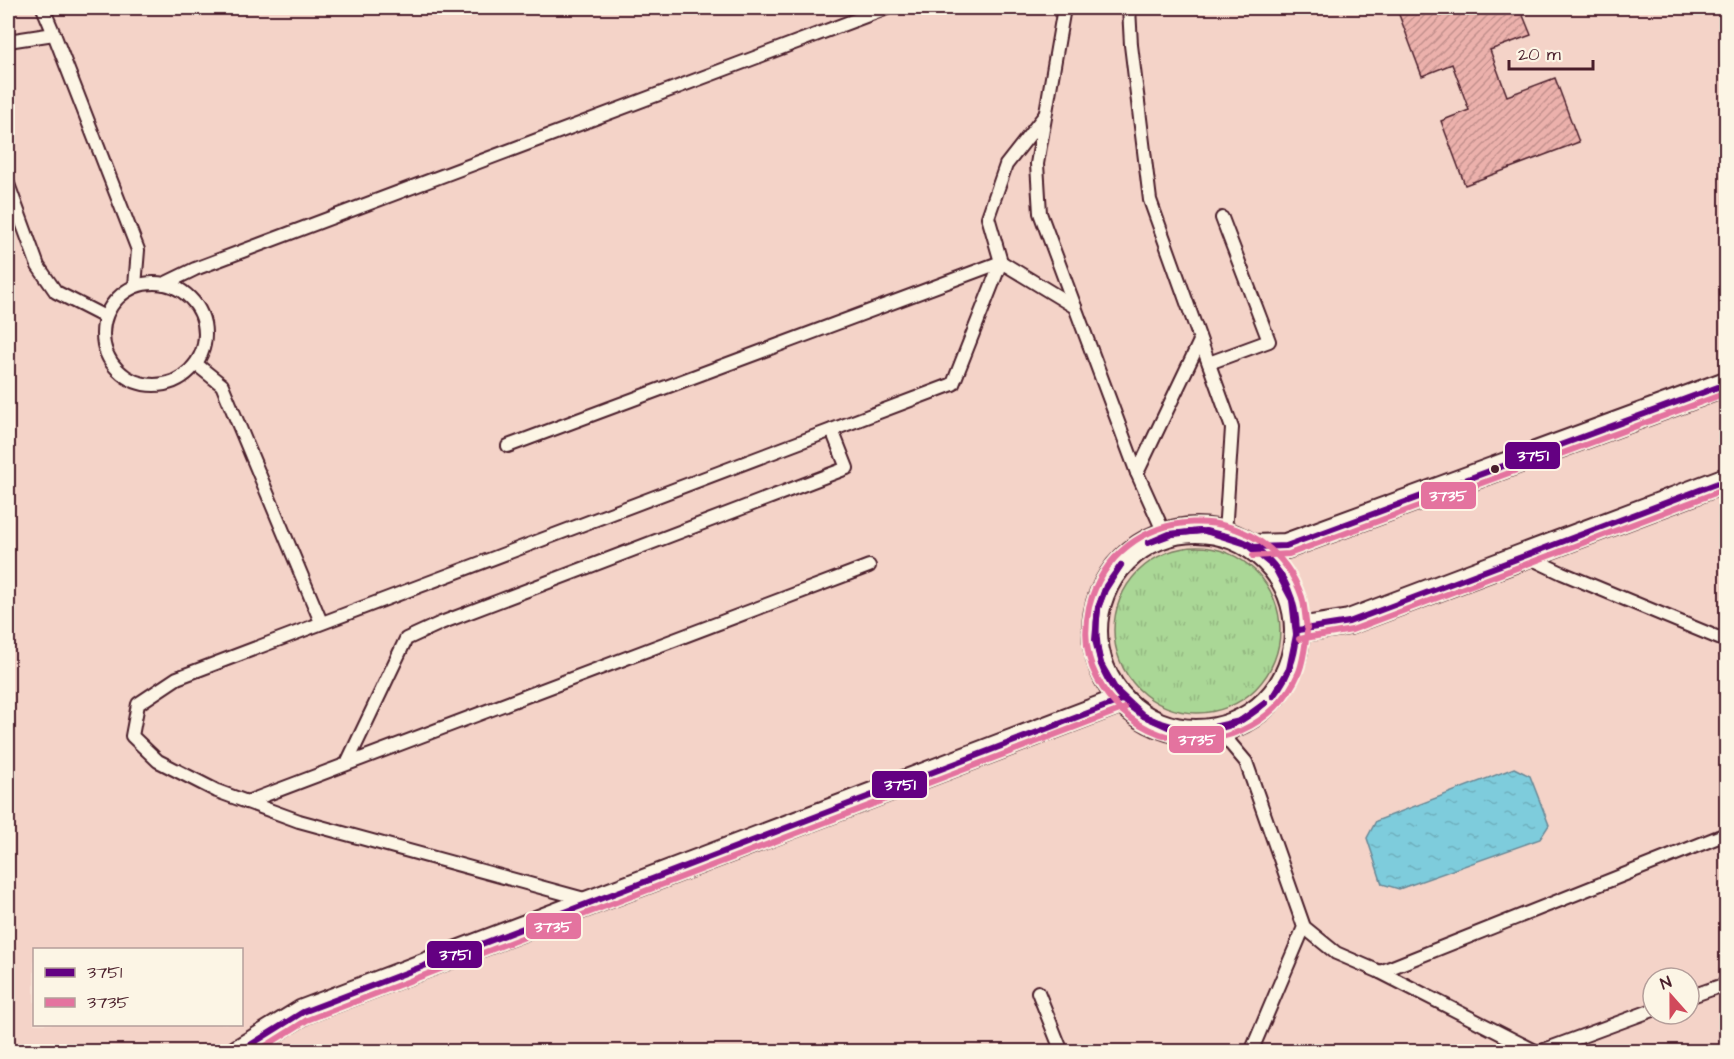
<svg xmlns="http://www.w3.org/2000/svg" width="1734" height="1059" font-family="'Architects Daughter',sans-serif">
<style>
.built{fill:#f4d3c8;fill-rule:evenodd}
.grass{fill:url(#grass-tufts);stroke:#7a7b60;stroke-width:1.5}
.water{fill:url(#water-ripples);stroke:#698795;stroke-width:1.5}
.building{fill:url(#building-hatch);stroke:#4a1f2b;stroke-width:1.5}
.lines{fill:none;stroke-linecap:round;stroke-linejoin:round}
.service-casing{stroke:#4a1f2b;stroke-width:16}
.minor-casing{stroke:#4a1f2b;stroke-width:28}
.service{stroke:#fcf5e5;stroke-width:12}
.minor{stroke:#fcf5e5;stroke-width:24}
.bus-1-casing{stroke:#fcf5e5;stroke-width:10}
.bus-2-casing{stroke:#fcf5e5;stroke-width:10}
.bus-1{stroke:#640082;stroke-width:6}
.bus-2{stroke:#e4739f;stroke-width:6}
.bus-dot{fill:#4a1f2b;stroke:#fcf5e5;stroke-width:2}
.line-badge{stroke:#fcf5e5;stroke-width:2}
.badge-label{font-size:16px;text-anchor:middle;font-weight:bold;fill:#fff}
</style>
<defs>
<pattern id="grass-tufts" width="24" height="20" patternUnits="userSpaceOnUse" patternTransform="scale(1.5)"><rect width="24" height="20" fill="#aad796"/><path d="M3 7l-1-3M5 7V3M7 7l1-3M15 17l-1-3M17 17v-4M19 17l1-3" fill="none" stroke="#94b881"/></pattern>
<pattern id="water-ripples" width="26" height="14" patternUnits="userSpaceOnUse" patternTransform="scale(1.5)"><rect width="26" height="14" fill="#7eccdc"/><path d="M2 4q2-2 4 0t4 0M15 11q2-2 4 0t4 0" fill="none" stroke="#6eafbd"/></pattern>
<pattern id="building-hatch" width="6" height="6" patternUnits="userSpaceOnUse" patternTransform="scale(1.5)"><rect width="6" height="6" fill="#ecb1ac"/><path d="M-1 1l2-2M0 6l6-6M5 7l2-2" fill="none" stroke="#c18f8c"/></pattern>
</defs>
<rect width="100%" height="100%" fill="#f7e1d4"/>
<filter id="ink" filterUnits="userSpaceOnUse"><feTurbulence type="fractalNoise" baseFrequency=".0167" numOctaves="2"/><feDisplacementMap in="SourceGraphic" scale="12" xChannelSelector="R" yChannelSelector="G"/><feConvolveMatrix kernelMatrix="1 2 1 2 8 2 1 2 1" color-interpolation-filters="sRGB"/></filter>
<g filter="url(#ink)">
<path class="built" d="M8 8H1726V1051H8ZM34 950H242V1024H34ZM1653 978H1689V1014H1653Z"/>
<circle class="grass" cx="1197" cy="630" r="83"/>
<path class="water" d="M1514 768 1530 776 1549 825 1540 839 1399 889 1382 884 1367 838 1376 821Z"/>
<path class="building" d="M1409 8H1520L1531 35 1490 50 1507 96 1555 78 1579 142 1465 185 1441 121 1469 110 1452 64 1422 76 1398 12Z"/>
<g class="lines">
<g class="service-casing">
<g id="service">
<path d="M43 8 54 34"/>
<path d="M1064 8 1037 164 1040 213 1137 473 1165 535"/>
<path d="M1129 8 1131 45 1150 200 1232 428 1225 533"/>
<path d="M8 41 54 34 138 250 135 286"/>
<path d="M8 184 38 266 56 292 105 317"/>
<path d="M1001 262 1075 307"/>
<circle cx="154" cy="334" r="51"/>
<path d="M164 284 195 269 887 8"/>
<path d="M1209 363 1269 341 1222 218"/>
<path d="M196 364 222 385 321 622"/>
<path d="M508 446 1001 262"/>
<path d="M1137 473 1200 341"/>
<path d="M1526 556 1562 573 1726 641"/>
<path d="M1219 730 1246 762 1304 927 1251 1052"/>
<path d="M347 763 406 639 441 623 847 468 832 430"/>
<path d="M247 802 869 566"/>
<path d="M588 900 299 821 217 791 158 761 132 736 138 704 177 678 953 384 1001 262 988 217 1006 165 1045 115"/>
<path d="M1304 927 1336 953 1380 972 1537 1052"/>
<path d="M1380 972 1726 834"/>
<path d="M1038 992 1062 1052"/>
<path d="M1689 997 1726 984"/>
<path d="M1539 1052 1653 1010"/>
</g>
</g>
<g class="minor-casing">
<g id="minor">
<circle cx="1196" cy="631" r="101"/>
<path d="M1253 547 1286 546 1726 384"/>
<path d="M1298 630 1349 622 1726 480"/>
<path d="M238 1052 303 1012 1122 700"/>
</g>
</g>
<use href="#service" class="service"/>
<use href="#minor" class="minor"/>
<g class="bus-1-casing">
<g id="bus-1">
<path d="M1205 531C1223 535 1242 538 1257 549 1303 584 1310 652 1273 696"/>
<path d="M1205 531 1246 544 1275 568 1292 600 1296 635 1289 669 1273 696"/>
<path d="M1148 543 1169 534 1201 531"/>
<path d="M1148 543 1173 534 1201 531"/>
<path d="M1253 547 1286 546 1726 384"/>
<path d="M1098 608C1095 628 1096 645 1101 664"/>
<path d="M1098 608 1095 640 1101 664"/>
<path d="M1098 608 1106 586 1121 565"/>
<path d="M1098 608 1105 590 1121 565"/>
<path d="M1298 630 1349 622 1726 480"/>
<path d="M1101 664 1116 690 1144 716"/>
<path d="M1101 664C1108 685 1124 705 1144 716"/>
<path d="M1144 716C1162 725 1179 729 1200 730"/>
<path d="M1144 716 1168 727 1200 730"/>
<path d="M1200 730C1226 731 1246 720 1265 703"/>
<path d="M1200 730 1240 721 1265 703"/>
<path d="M239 1052 303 1012 1122 700"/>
</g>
</g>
<g class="bus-2-casing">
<g id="bus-2">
<path d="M1253 556 1289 554 1726 393"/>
<path d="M1307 628C1305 618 1305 607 1302 597 1266 493 1116 499 1089 607 1084 631 1085 655 1097 678 1110 703 1132 724 1160 734 1215 753 1276 726 1299 672 1304 659 1305 645 1307 632"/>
<path d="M1299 639 1352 630 1726 489"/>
<path d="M256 1052 307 1020 1125 708"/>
</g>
</g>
<use href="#bus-1" class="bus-1"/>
<use href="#bus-2" class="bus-2"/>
</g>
</g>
<circle class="bus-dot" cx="1495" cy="469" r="5"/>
<g class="line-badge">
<rect x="1504" y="441" width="57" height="29" rx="6" fill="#640082"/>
<rect x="1420" y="481" width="57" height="29" rx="6" fill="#e4739f"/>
<rect x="1168" y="725" width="57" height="29" rx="6" fill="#e4739f"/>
<rect x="871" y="770" width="57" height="29" rx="6" fill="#640082"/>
<rect x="525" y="912" width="57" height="28" rx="6" fill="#e4739f"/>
<rect x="426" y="940" width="57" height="29" rx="6" fill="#640082"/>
</g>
<g class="badge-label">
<text x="1533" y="461">3751</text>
<text x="1448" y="501">3735</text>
<text x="1197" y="745">3735</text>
<text x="900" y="790">3751</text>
<text x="553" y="932">3735</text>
<text x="455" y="960">3751</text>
</g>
<rect width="1734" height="1059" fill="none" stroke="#fcf5e5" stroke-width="30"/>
<rect x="15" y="15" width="1704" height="1029" fill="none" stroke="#4a1f2b" stroke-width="2" filter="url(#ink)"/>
<rect x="33" y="948" width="210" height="78" fill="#fcf5e5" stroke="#b59f9b" stroke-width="1.5"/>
<rect x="45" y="968" width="30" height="9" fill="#640082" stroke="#b59f9b" stroke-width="1.5"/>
<text x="87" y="978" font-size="18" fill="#4a1f2b">3751</text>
<rect x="45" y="998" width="30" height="9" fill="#e4739f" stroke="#b59f9b" stroke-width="1.5"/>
<text x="87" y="1008" font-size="18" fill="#4a1f2b">3735</text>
<g transform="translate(1671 996) rotate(339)"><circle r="28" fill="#fcf5e5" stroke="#b59f9b" stroke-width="1.5"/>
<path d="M0-4.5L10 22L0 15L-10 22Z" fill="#d1495b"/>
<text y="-9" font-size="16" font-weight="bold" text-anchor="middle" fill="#4a1f2b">N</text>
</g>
<path d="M1509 60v9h84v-9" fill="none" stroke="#4a1f2b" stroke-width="3"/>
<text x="1518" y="60" font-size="18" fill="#4a1f2b" stroke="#fcf5e5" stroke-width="4.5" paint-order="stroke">20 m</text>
</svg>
